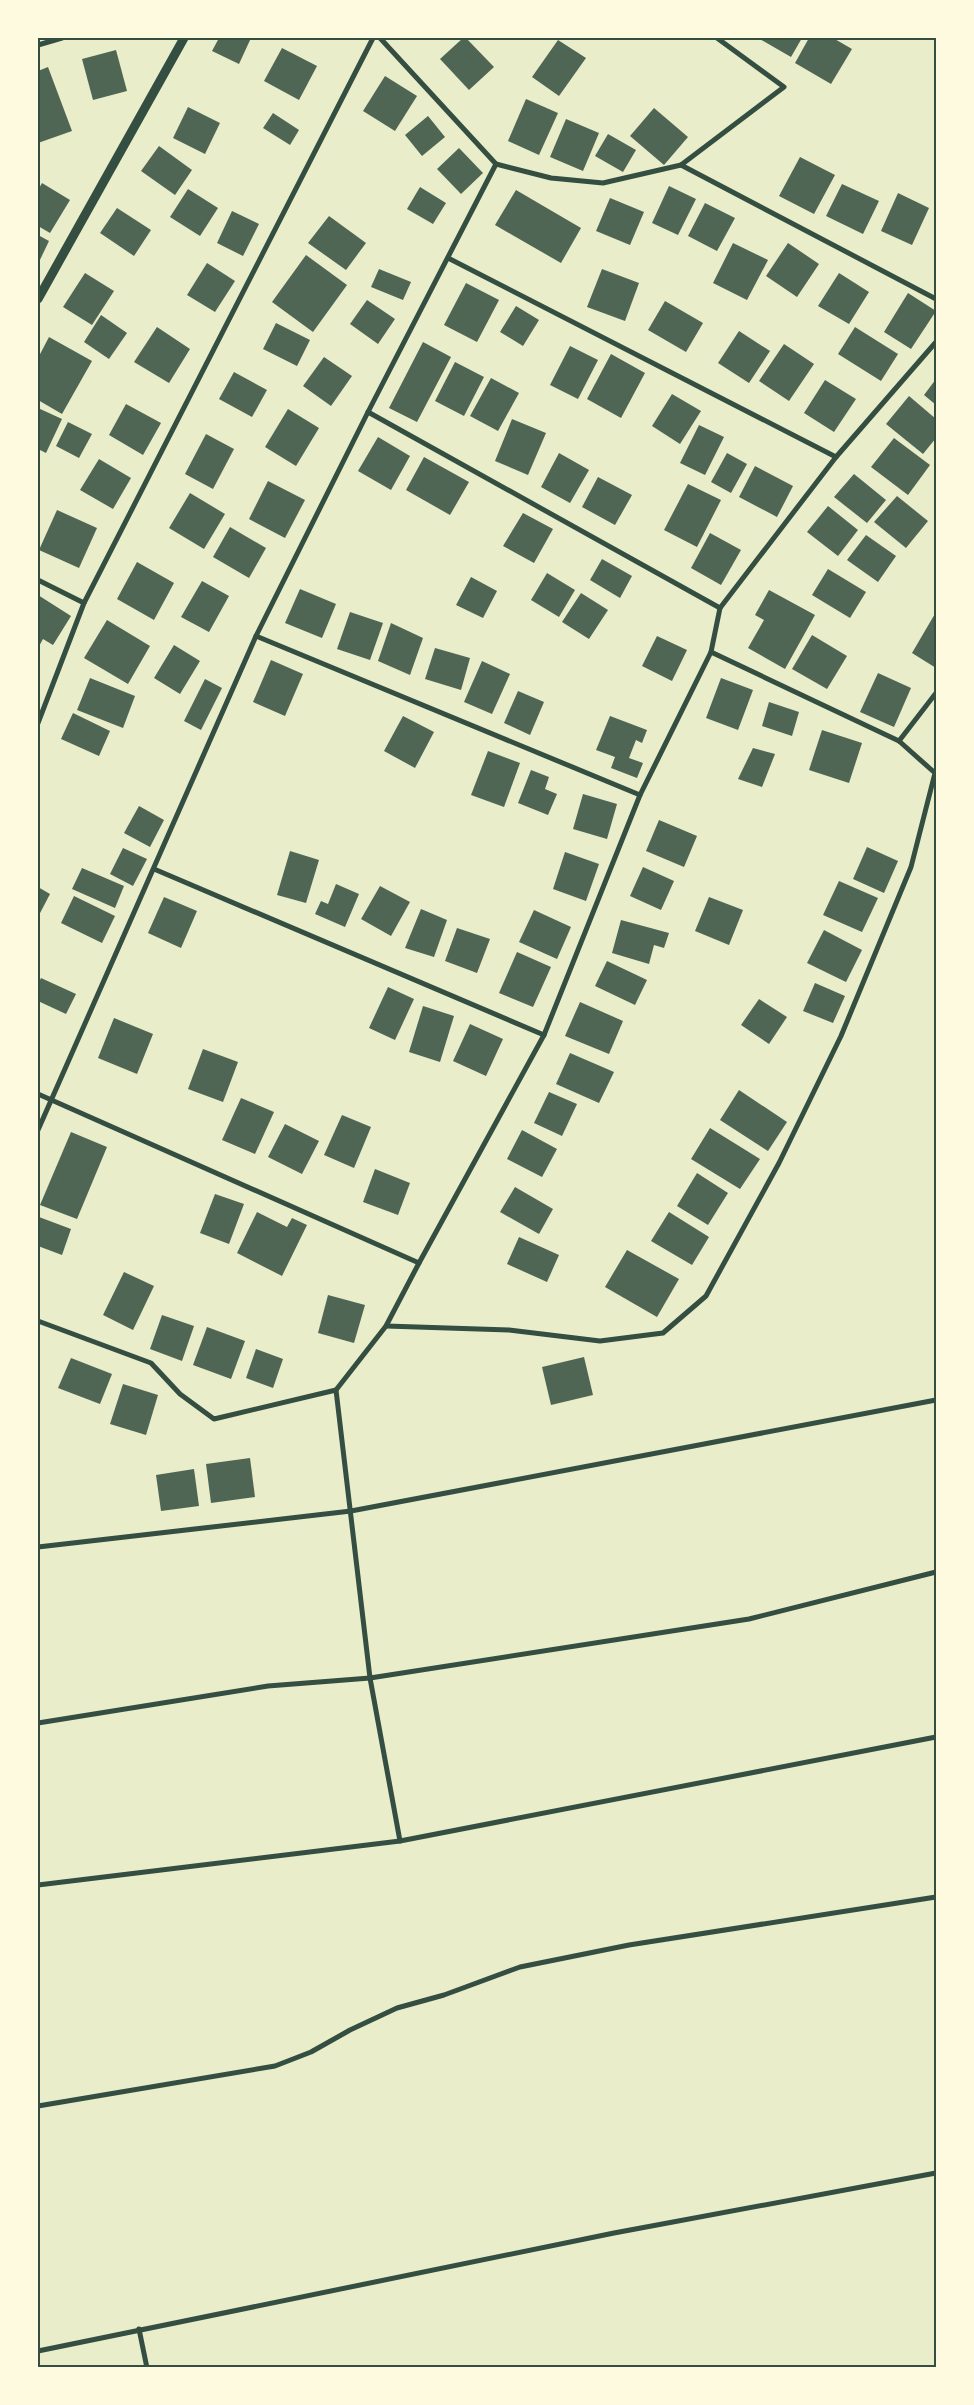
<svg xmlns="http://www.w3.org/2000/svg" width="974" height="2405" font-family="'PT Sans',sans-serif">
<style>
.building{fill:#4f6655}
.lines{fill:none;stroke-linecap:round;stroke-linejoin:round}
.minor{stroke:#344e41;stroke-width:5}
.tertiary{stroke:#344e41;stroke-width:9}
.neatline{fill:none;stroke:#344e41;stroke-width:2}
</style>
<rect width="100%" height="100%" fill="#e9edc9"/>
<g class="building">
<path d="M219 38H251L239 64 212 51Z"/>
<path d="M463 38H466L494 67 469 90 440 59Z"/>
<path d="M758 38H802L791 57Z"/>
<path d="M809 38H833L852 49 831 84 795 63Z"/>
<path d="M558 40 586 58 559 96 532 77Z"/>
<path d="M282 48 317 66 299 100 264 81Z"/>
<path d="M116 50 127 91 93 100 82 59Z"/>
<path d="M48 67 72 131 38 143V71Z"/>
<path d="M385 76 417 96 395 131 363 111Z"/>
<path d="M526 99 558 113 539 155 508 141Z"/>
<path d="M188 107 220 123 205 154 173 138Z"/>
<path d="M654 108 688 137 664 165 630 136Z"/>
<path d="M273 113 299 130 290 145 263 128Z"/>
<path d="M428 116 445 137 422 156 405 135Z"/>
<path d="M566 119 599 133 583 171 550 157Z"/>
<path d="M608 134 636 150 623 172 595 156Z"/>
<path d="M159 146 192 170 175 195 141 171Z"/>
<path d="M459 148 483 173 461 194 437 169Z"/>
<path d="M800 157 835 175 814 214 779 196Z"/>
<path d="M42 183 70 200 50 233 38 226V190Z"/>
<path d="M842 184 879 201 863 234 826 216Z"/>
<path d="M669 186 696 199 678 235 652 223Z"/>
<path d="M420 187 446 203 433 224 407 209Z"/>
<path d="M188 189 218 208 200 236 170 217Z"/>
<path d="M516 190 581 228 561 263 495 225Z"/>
<path d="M898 193 929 208 912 245 881 231Z"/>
<path d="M610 198 644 212 630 245 596 231Z"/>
<path d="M705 203 735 218 717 251 688 236Z"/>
<path d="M117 208 151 230 134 256 100 233Z"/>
<path d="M232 211 259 224 243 256 217 243Z"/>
<path d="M329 216 366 243 346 270 308 243Z"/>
<path d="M38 235 49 241 38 264Z"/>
<path d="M733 243 768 260 747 300 713 283Z"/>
<path d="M788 243 819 264 797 297 766 276Z"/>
<path d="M306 255 347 285 313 332 272 302Z"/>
<path d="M207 263 235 281 215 312 187 295Z"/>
<path d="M379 269 411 282 403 300 371 287Z"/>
<path d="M602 269 639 283 625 321 587 307Z"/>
<path d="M85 273 114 291 92 325 63 307Z"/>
<path d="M839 273 869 292 849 324 818 306Z"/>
<path d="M466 283 499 300 477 342 444 325Z"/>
<path d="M908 293 936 311 911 349 884 332Z"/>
<path d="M367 300 395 319 378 344 350 324Z"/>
<path d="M665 301 703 323 686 352 648 330Z"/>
<path d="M516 306 539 320 523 346 500 332Z"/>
<path d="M101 315 127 333 109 359 84 342Z"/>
<path d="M276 323 310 340 297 366 263 349Z"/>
<path d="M157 327 190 349 169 383 134 362Z"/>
<path d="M855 327 898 354 881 381 838 354Z"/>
<path d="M739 331 770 351 749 383 718 363Z"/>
<path d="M49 337 92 361 62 414 38 400V358Z"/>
<path d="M423 342 451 357 417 422 389 408Z"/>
<path d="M784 344 814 364 789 401 759 381Z"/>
<path d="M570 346 598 360 578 399 550 385Z"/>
<path d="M611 354 645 373 621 418 587 399Z"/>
<path d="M324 357 352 376 331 406 303 386Z"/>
<path d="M455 362 484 377 464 416 435 401Z"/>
<path d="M234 372 267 390 252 417 219 399Z"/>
<path d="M491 378 519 393 498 431 470 416Z"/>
<path d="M936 379V405L924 395Z"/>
<path d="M825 380 856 399 834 432 804 413Z"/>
<path d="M672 394 701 411 680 444 652 426Z"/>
<path d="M909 396 936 419V438L923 454 886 424Z"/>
<path d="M126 404 161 423 143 455 109 435Z"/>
<path d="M38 408 62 419 46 453 38 449Z"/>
<path d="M288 409 319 428 296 466 265 447Z"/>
<path d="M512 419 546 433 528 475 495 461Z"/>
<path d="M68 422 92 434 79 458 56 446Z"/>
<path d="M699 425 724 437 705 475 680 463Z"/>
<path d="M206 434 234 449 213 489 185 474Z"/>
<path d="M378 437 410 456 391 490 358 471Z"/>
<path d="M894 438 930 465 908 495 871 467Z"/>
<path d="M559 453 589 470 570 503 541 487Z"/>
<path d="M727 453 747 464 731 493 711 482Z"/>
<path d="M424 457 469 482 450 515 406 490Z"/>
<path d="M99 459 131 478 113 509 80 490Z"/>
<path d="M755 466 793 486 777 517 739 497Z"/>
<path d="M854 474 886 500 867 523 834 497Z"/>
<path d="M598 477 632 495 615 525 582 507Z"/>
<path d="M268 481 305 500 285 538 249 519Z"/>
<path d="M688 484 721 500 697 547 664 530Z"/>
<path d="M190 493 225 514 204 549 169 528Z"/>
<path d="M897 496 928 521 906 548 874 522Z"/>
<path d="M828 506 858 530 838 556 807 532Z"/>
<path d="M57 510 97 528 79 568 39 550Z"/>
<path d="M523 513 553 529 534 563 503 546Z"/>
<path d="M230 527 266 548 249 578 213 557Z"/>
<path d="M710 533 741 550 721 585 691 568Z"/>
<path d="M866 535 896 556 878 582 847 560Z"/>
<path d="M602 559 632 576 620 598 590 580Z"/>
<path d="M137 562 174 583 154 620 117 599Z"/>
<path d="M828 569 866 592 850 618 812 595Z"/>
<path d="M547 573 575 590 559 617 531 600Z"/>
<path d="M471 577 497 591 483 618 456 605Z"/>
<path d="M202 581 229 596 209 632 181 617Z"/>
<path d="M300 589 336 604 322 638 285 623Z"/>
<path d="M769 590 815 615 785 669 748 648 764 620 755 615Z"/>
<path d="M581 593 608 610 589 639 562 622Z"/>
<path d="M38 595 71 616 53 645 43 639 38 648Z"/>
<path d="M350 612 383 623 370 660 337 649Z"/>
<path d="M936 612V668L912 653Z"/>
<path d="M107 620 150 646 128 684 84 658Z"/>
<path d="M391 623 423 638 410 675 378 661Z"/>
<path d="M812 635 847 656 827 689 792 669Z"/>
<path d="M657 636 687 650 672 681 642 666Z"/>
<path d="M174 645 200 661 180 694 154 678Z"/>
<path d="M435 648 470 658 461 690 425 679Z"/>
<path d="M271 660 303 674 285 716 253 702Z"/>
<path d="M482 661 510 674 492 714 464 702Z"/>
<path d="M878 673 911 688 894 727 860 712Z"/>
<path d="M90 678 135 696 123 728 77 710Z"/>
<path d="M721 678 753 690 738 730 706 718Z"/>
<path d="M205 679 222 688 201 730 184 721Z"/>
<path d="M518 691 544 702 530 735 504 723Z"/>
<path d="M769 702 799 712 792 736 762 726Z"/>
<path d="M73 713 110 731 99 756 61 739Z"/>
<path d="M403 716 434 732 415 768 384 751Z"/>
<path d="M610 716 647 730 642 743 636 740 629 758 643 763 637 778 611 768 615 757 596 750Z"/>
<path d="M822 730 862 743 849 783 809 770Z"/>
<path d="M753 748 775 754 762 787 738 779Z"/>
<path d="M488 751 520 763 504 807 471 795Z"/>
<path d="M531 770 549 777 545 789 557 794 548 815 518 803Z"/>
<path d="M583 794 617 804 607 839 573 829Z"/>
<path d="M139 806 164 820 150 847 124 833Z"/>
<path d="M659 820 697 836 684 867 646 851Z"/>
<path d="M867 847 898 861 884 893 853 879Z"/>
<path d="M123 848 147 859 133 886 110 874Z"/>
<path d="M290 851 319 860 306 903 277 895Z"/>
<path d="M565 852 599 864 586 901 553 889Z"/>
<path d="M643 867 674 881 661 910 630 896Z"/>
<path d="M82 868 124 886 115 908 72 889Z"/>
<path d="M839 881 878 898 862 932 823 915Z"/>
<path d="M336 884 359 894 345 927 315 914 321 901 328 904Z"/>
<path d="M380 886 410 902 391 936 361 919Z"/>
<path d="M38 887 50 894 38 917Z"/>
<path d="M74 896 115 916 102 943 61 923Z"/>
<path d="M164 897 197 911 181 948 148 933Z"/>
<path d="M709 897 743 910 729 945 695 931Z"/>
<path d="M421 909 447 920 434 957 405 948Z"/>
<path d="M534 910 571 927 557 959 519 942Z"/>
<path d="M621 920 669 933 664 948 654 945 649 964 612 953Z"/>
<path d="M457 928 490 939 477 973 445 961Z"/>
<path d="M824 930 862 950 846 982 807 963Z"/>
<path d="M517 952 551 967 533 1007 499 993Z"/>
<path d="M607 961 647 980 635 1005 595 986Z"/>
<path d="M41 978 76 994 66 1014 38 1001V984Z"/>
<path d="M815 983 845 996 833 1023 803 1011Z"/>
<path d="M388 987 414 999 395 1040 369 1028Z"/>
<path d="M759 999 787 1017 769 1044 741 1025Z"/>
<path d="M580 1002 623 1021 609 1054 565 1036Z"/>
<path d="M423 1006 454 1016 440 1062 409 1052Z"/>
<path d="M114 1018 153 1034 137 1074 98 1058Z"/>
<path d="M470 1024 503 1039 486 1076 453 1061Z"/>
<path d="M203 1049 238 1062 223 1102 188 1089Z"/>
<path d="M570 1053 614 1072 599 1103 556 1084Z"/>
<path d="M739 1090 787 1122 768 1151 720 1120Z"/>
<path d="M549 1092 577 1104 562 1136 534 1123Z"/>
<path d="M241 1098 274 1112 255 1154 222 1140Z"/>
<path d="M342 1115 371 1127 354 1168 324 1155Z"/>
<path d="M285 1124 319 1141 302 1174 268 1157Z"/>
<path d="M710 1128 760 1159 740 1189 691 1159Z"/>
<path d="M522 1130 557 1149 542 1177 507 1159Z"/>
<path d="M71 1132 107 1147 77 1219 40 1205Z"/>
<path d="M375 1169 410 1183 398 1215 363 1202Z"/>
<path d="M697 1173 728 1193 708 1225 677 1206Z"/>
<path d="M515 1187 553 1209 539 1234 500 1212Z"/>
<path d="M215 1194 244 1204 229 1244 200 1233Z"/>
<path d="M257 1212 287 1227 292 1218 307 1225 282 1276 237 1253Z"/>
<path d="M669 1212 709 1237 692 1265 651 1241Z"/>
<path d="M39 1217 71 1229 62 1255 38 1246Z"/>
<path d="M519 1237 559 1255 547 1282 507 1264Z"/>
<path d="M627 1250 679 1279 657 1317 605 1287Z"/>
<path d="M124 1272 154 1286 133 1330 103 1315Z"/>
<path d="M328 1295 365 1305 354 1343 318 1333Z"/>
<path d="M162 1315 194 1326 182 1361 150 1349Z"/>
<path d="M207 1327 245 1341 231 1379 193 1365Z"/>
<path d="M256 1349 283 1359 273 1388 246 1378Z"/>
<path d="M584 1357 593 1395 551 1405 542 1367Z"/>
<path d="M71 1358 112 1374 100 1404 58 1388Z"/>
<path d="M123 1384 158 1395 146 1435 110 1424Z"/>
<path d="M250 1458 255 1497 211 1503 206 1464Z"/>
<path d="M194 1469 199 1506 161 1511 156 1475Z"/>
</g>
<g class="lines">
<g class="minor">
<path d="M380 38 496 164 551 178 603 183 681 165 784 87 717 38"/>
<path d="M38 45 62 38"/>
<path d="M681 165 936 299"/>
<path d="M448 258 836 457"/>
<path d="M368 412 720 608"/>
<path d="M38 580 84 603"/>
<path d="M256 636 640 795"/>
<path d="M38 723 84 603 373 38"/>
<path d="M899 741 936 693"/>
<path d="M154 869 544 1035"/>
<path d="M38 1094 419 1263 386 1326 336 1390"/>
<path d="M38 1130 256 636 368 412 496 164"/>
<path d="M419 1263 544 1035 640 795 711 652 720 608 836 457 936 342"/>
<path d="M38 1321 151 1363 180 1394 214 1419 336 1390 370 1678 400 1841"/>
<path d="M386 1326 509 1330 600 1341 663 1333 706 1296 779 1163 841 1036 911 867 935 773 899 741 711 652"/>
<path d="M38 1547 351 1511 936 1400"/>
<path d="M38 1723 268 1686 370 1678 749 1619 936 1572"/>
<path d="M38 1885 400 1841 936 1737"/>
<path d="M38 2106 275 2066 311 2052 350 2030 397 2008 444 1995 520 1967 629 1945 936 1897"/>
<path d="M139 2329 147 2368"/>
<path d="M38 2351 614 2233 936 2173"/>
</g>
<path class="tertiary" d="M38 299 184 38"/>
</g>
<rect width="974" height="2405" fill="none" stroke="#fefae0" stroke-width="78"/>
<rect x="39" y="39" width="896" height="2327" class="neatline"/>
</svg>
